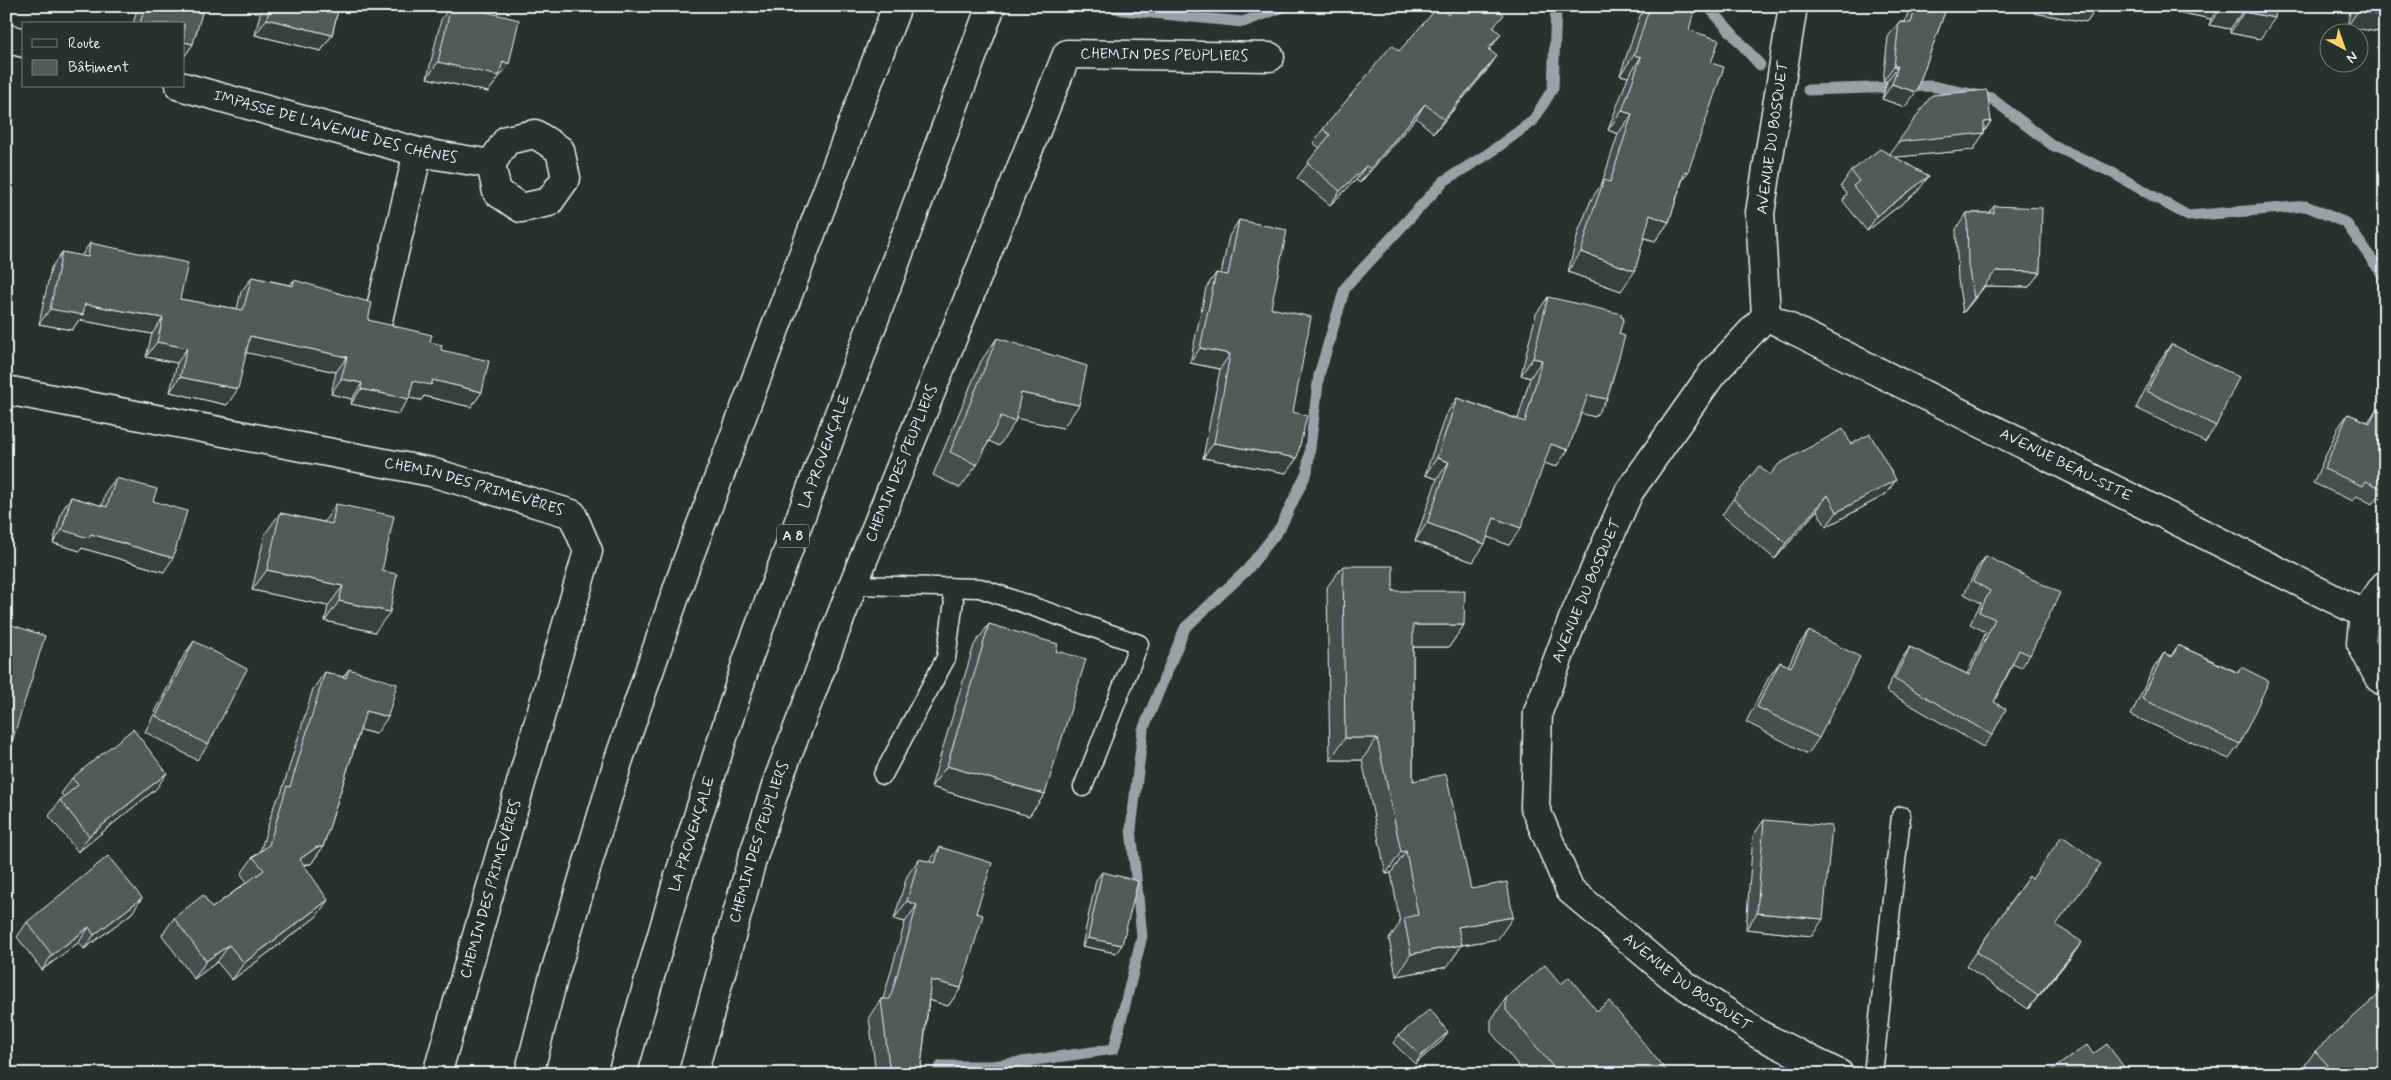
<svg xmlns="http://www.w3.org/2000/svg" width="2391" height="1080" font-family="Mynerve,sans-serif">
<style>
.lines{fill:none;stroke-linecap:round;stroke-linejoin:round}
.stream{stroke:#98a3a5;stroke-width:11}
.lane-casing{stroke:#e8f1f8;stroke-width:21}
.street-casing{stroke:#e8f1f8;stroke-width:31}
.highway-casing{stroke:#e8f1f8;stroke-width:31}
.lane{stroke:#26332d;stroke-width:18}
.street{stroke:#26332d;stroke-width:28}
.highway{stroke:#26332d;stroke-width:28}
.wall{fill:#454f4d;stroke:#e8f1f8}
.shaded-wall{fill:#38403e;stroke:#e8f1f8}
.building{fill:#505c59;stroke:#e8f1f8}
.labels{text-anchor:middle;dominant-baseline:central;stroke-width:5;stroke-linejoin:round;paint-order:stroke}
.shield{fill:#26332d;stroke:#aeb8bb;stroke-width:1}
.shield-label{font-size:14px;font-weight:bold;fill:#e8f1f8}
.street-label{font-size:15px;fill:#e8f1f8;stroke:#26332d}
</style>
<rect width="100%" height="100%" fill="#26332d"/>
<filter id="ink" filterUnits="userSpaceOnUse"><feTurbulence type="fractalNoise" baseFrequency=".02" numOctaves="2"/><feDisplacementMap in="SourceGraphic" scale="10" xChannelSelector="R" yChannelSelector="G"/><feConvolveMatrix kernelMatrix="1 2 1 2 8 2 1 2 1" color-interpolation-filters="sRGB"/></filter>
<g filter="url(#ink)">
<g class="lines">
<g class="stream">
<path d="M1111 6 1123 10 1243 22 1286 6"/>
<path d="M1708 6 1760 65"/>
<path d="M1808 90 1931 86 1991 98 2052 145 2109 171 2188 216 2306 206 2346 223 2385 278"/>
<path d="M937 1074 941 1066H992L1114 1049 1142 936 1131 829 1143 730 1185 628 1247 570 1280 528 1307 472 1319 375 1345 288 1444 181 1488 154 1533 121 1553 88 1556 6"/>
</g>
<g class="lane-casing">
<g id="lane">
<path d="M853 585 980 588 1139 644 1083 787"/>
<path d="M883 775 946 658 954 601 949 587"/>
<path d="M1873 1074 1901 816"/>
</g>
</g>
<g class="street-casing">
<g id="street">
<path id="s1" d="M1793 6 1760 213 1766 316 1712 374 1629 492 1573 619 1538 712 1535 808 1570 890 1673 977 1760 1035 1839 1074"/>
<path d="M6 38 24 43"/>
<path id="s2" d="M180 86 418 152 491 164"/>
<path d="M535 134 560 150 566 178 549 202 521 208 497 192 491 164 507 140Z"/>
<path id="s3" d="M1766 316 2364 614"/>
<path d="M377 324 418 152"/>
<path id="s4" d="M6 390 431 472 572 514 588 551 437 1074"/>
<path d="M2385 585 2364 614 2361 643 2379 678 2385 682"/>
<path id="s5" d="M693 1074 752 860 779 777 853 585 1067 54 1270 57"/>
</g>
</g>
<g class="highway-casing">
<g id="highway">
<path d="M529 1074 553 979 618 762 685 567 897 6"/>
<path id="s6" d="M622 1074 676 886 748 658 991 6"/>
</g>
</g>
<use href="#lane" class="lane"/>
<use href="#street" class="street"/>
<use href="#highway" class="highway"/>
</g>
<g class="wall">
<path d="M124 6H179L193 44 184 57V24H133L136 13 139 10Z"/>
<path d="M262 6H339L332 35 321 51 255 35Z"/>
<path d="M450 6H462L497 80 488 92 427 78 441 20Z"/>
<path d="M1647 6H1681L1689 30 1711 63 1682 182 1669 222 1655 241 1644 238 1621 291 1568 272 1579 230 1591 200 1602 183 1618 134 1608 130 1628 77 1620 75 1640 16Z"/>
<path d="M1911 6H1947L1916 92 1905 107 1882 99 1887 81H1883L1888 37 1899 22H1905L1909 9Z"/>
<path d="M2035 6H2098L2087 22 2034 13Z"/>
<path d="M2160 6H2277L2260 39 2230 33V29L2209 25 2211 19 2159 8Z"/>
<path d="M2351 6H2385L2347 27Z"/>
<path d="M1448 15 1495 28 1490 50 1487 70 1434 133 1416 118 1360 183 1356 180 1330 205 1297 178 1320 148 1313 143 1323 129 1399 51Z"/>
<path d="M1991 121 1973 150 1895 157 1918 191 1867 231 1843 201 1847 194 1841 186 1851 171 1890 154Z"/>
<path d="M1994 206 2029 287 1985 286 1963 313 1958 280 1956 229 1967 213H1989Z"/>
<path d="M1239 220 1271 308 1293 412 1297 458 1286 473 1203 458 1220 369 1190 363 1206 288 1216 273 1221 274 1229 236Z"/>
<path d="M90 243 180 299 237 309 241 292 252 277 290 285 294 280 368 320 430 342 441 350 482 392 471 407 424 396 421 400 409 398 398 414 351 404 352 399 331 394 336 372 246 352 227 405 170 392 177 363 146 357 152 334 79 320 72 330 39 324 51 268 62 252 81 256Z"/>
<path d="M1548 297 1595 417 1581 413 1556 467 1544 463 1509 545 1488 537 1473 562 1415 541 1437 479 1425 475 1445 416 1457 398 1518 419 1530 378 1521 375 1536 314Z"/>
<path d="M997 338 1063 428 1016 418 1015 422 999 446 989 441 977 465 960 488 933 475 981 361Z"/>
<path d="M2171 344 2216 426 2205 442 2136 408 2160 360Z"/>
<path d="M2376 410 2385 414V500L2377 497 2372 504 2357 496 2353 501 2313 483 2338 428 2348 414 2368 422Z"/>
<path d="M1851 444 1896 480 1885 495 1826 527 1817 510 1775 559 1722 515 1733 499 1770 475Z"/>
<path d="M116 478 153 501 164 572 82 548 80 551 53 543 62 511 71 497 102 506 106 491Z"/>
<path d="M336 504 382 571 375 632 325 621 328 606 252 590 265 534 280 513 324 522Z"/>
<path d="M1986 556 2030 655 2021 668 2013 664 1994 702 1992 735 1983 747 1886 691 1901 660 1910 647 1967 674 1986 632 1970 624 1981 603 1964 594 1977 568Z"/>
<path d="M1343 566 1464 625 1449 647H1413V781L1498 939 1462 945 1447 967 1396 976 1389 939 1400 923 1391 873 1386 874 1362 760H1330L1327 587Z"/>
<path d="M989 624 1056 651 1045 794 1029 816 931 787 974 645Z"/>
<path d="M1809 631 1819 738 1808 754 1746 722 1769 677 1780 662 1788 666 1798 646Z"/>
<path d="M194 641 208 745 197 760 145 732 183 657Z"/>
<path d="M2178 645 2237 672 2241 667 2240 744 2229 759 2131 715 2153 669 2164 653 2171 656Z"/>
<path d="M349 669 376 734 360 730 323 847 311 864 304 865 316 917 232 980 217 962 194 979 162 935 174 918 212 908 247 882 241 874 253 857 260 852 275 803 281 794 313 689 325 672 343 677Z"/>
<path d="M72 778 156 789 78 852 49 816 60 800 64 797 61 794Z"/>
<path d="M1764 820 1812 936 1746 929 1753 836Z"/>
<path d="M940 847 976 913 961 988 948 1006 929 1000 920 1074H876L869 1017 881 999H883L905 922 894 919 907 876 919 859 929 862Z"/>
<path d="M1102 872 1116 953 1082 946 1096 880Z"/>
<path d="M2029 876 2057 925 2072 956 2028 1009 1966 966Z"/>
<path d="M132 913 84 949 79 942 42 970 17 937 27 922Z"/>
<path d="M1561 984 1597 1011 1669 1074H1525L1491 1032V1020L1506 998Z"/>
<path d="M1399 1035 1443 1040 1415 1064 1393 1043Z"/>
<path d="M2315 1051 2385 1074H2313L2305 1065Z"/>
</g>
<g class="shaded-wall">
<path d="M124 6H141L139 10Z"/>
<path d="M2038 6H2098L2087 22 2034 13Z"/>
<path d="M2160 6H2220L2211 19 2159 8Z"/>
<path d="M2223 6H2236L2245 8 2230 29 2209 25Z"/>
<path d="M2358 11 2385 16V33L2347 27Z"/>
<path d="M2244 12 2275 18 2260 39 2230 33Z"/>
<path d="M267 19 332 35 321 51 255 35Z"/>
<path d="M1501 34 1491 48 1479 63 1488 49Z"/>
<path d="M184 42 193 44 184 57Z"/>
<path d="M1634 55 1641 57 1628 77 1620 75Z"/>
<path d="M1497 56 1487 70 1434 133 1444 119Z"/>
<path d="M503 61 509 64 488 92 427 78 438 62Z"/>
<path d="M1894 66H1898L1887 81H1883Z"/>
<path d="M1892 84 1916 92 1905 107 1882 99Z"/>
<path d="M1425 104 1416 118 1360 183 1370 169Z"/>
<path d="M1622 111 1632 114 1618 134 1608 130Z"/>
<path d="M1991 121 1982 134 1984 133 1973 150 1887 158 1898 142 1984 122Z"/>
<path d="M1366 166 1356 180 1330 205 1340 191Z"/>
<path d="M1685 171 1688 172 1675 192Z"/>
<path d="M1929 176 1918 191 1867 231 1877 216Z"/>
<path d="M1650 215 1669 222 1655 241 1636 235Z"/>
<path d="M1581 252 1635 271 1621 291 1568 272Z"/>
<path d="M1996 271 2040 272 2029 287 1985 286 1963 313 1974 298Z"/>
<path d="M85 304 163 318 152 334 79 320 72 330 39 324 50 309Z"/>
<path d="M250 336 347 357 336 372 239 351Z"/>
<path d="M157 342 187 348 177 363 146 357Z"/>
<path d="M1200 348 1230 354 1220 369 1190 363Z"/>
<path d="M1533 358 1542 360 1530 378 1521 375Z"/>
<path d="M180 377 238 389 227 405 170 392Z"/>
<path d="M341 379 362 383 352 399 331 394Z"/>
<path d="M433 380 482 392 471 407 424 396 421 400 402 397 413 381Z"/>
<path d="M361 389 409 399 398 414 351 404Z"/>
<path d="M1021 393 1079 405 1063 428 1005 416Z"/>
<path d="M1588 395 1607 399 1595 417 1576 412Z"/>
<path d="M1214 443 1297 458 1286 473 1203 458Z"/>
<path d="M1551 444 1568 450 1556 467 1539 461Z"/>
<path d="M1437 458 1449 462 1437 479 1425 475Z"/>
<path d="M1896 480 1885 495 1826 527 1837 512Z"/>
<path d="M2385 483V500L2377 497 2382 489Z"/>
<path d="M1828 495 1817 510 1775 559 1786 543Z"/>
<path d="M1494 518 1521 528 1509 545 1482 535Z"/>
<path d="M1427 523 1485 544 1473 562 1415 541Z"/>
<path d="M62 530 91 534 173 558 164 572 82 548 80 551 53 543Z"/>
<path d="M267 570 343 586 328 606 252 590Z"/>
<path d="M339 601 390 612 375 632 325 621Z"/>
<path d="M1413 625H1464L1449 647H1398Z"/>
<path d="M366 711 388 717 376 734 353 728Z"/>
<path d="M1345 738H1377L1362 760H1330Z"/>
<path d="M6 747 10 748 6 753Z"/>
<path d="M947 766 1045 794 1029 816 931 787Z"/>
<path d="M167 773 156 789 78 852 89 836Z"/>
<path d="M317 847H323L311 864H305L288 877 300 859Z"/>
<path d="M1406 851 1391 873 1386 874 1401 852Z"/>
<path d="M142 898 132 913 84 949 94 935Z"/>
<path d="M328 900 316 917 232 980 244 963Z"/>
<path d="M907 901 917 905 905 922 894 919Z"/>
<path d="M1757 913 1823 919 1812 936 1746 929Z"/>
<path d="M1513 917 1498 939 1443 948 1458 927Z"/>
<path d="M89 927 79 942 42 970 52 955Z"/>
<path d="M1088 938 1122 945 1116 953 1082 946Z"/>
<path d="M2082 942 2072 956 2028 1009 2038 996Z"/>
<path d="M229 945 217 962 194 979 206 961Z"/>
<path d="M1462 945 1447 967 1396 976 1411 954Z"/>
<path d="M931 980 961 988 948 1006 919 997Z"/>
<path d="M1448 1032 1443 1040 1415 1064 1421 1056Z"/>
</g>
<g class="building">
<path d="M145 6H179L202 13 193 44 184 42V24H140Z"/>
<path d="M270 6H339L332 35 267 19Z"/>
<path d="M451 6H462L519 20 509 64 503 61 499 76 438 62Z"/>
<path d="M1439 6 1448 15 1455 6H1495L1504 15 1493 27 1501 34 1488 49 1497 56 1444 119 1425 104 1370 169 1366 166 1340 191 1307 163 1330 135 1323 129 1392 45 1399 51Z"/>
<path d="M1650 6H1681L1694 11 1689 30 1719 40 1711 63 1724 67 1688 172 1685 171 1669 222 1650 215 1635 271 1581 252 1593 211 1604 180 1610 182 1632 114 1622 111 1641 57 1634 55Z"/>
<path d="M1916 6H1947L1916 92 1892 84 1898 66H1894L1899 22 1911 23Z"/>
<path d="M2236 6H2277L2275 18 2244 12 2245 8Z"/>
<path d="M2359 6H2385V16L2358 11Z"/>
<path d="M1987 90 1991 121 1984 122V133L1898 142 1932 95Z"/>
<path d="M1880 149 1929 176 1877 216 1853 186 1859 181 1851 171Z"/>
<path d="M1994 206 2042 208 2040 272 1996 271 1974 298 1968 265 1967 213H1994Z"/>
<path d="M1239 220 1287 230 1271 308 1311 317 1293 412 1307 416 1297 458 1214 443 1230 354 1200 348 1216 273 1228 275Z"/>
<path d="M90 243 188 263 180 299 243 310 252 277 293 286 294 280 372 303 368 320 432 335 430 342 442 345 441 350 489 361 482 392 433 380 431 385 413 381 409 399 361 389 362 383 341 379 347 357 250 336 238 389 180 377 187 348 157 342 163 318 85 304 83 315 50 309 62 252 88 257Z"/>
<path d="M1548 297 1622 314 1621 317 1624 318 1619 334 1625 336 1607 399 1588 395 1568 450 1551 444 1521 528 1494 518 1485 544 1427 523 1449 462 1437 458 1457 398 1525 422 1542 360 1533 358Z"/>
<path d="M997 338 1087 366 1079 405 1021 393 1015 422 1001 416 977 465 950 452Z"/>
<path d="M2171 344 2239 377 2216 426 2147 391Z"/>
<path d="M2376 410 2385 414V484L2382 489 2366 481 2363 486 2324 469 2348 414 2370 423Z"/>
<path d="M1843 429 1851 444 1870 434 1896 480 1837 512 1828 495 1786 543 1733 499 1759 466 1770 475 1779 464Z"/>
<path d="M116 478 157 489 153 501 187 511 173 558 91 534 89 538 62 530 71 497 107 507Z"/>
<path d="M336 504 394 516 382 571 397 574 390 612 339 601 343 586 267 570 280 513 332 524Z"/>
<path d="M1986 556 2060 593 2030 655 2019 650 1994 702 2006 709 1992 735 1894 679 1910 647 1969 675 1995 619 1979 612 1990 591 1973 581Z"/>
<path d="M1343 566H1393V591H1465L1464 625H1413V781L1446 774 1471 889 1507 882 1513 917 1458 927 1462 945 1411 954 1404 918 1418 915 1406 851 1401 852 1377 738H1345Z"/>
<path d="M6 623 45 636 10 748 6 747Z"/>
<path d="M989 624 1058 644 1056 651 1086 659 1045 794 947 766Z"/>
<path d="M1809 631 1860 657 1819 738 1757 707 1780 662 1791 667Z"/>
<path d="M194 641 247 669 208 745 156 716Z"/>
<path d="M2178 645 2238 673 2241 667 2269 681 2240 744 2142 699 2164 653 2172 657Z"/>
<path d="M349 669 397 684 388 717 366 711 323 847H317L300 859 328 900 244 963 229 945 206 961 174 918 203 895 212 908 264 870 253 857 269 845 287 786 290 787 325 672 346 678Z"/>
<path d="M133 729 167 773 89 836 60 800 78 785 72 778Z"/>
<path d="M1764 820 1832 826 1823 919 1757 913Z"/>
<path d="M2062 836 2101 864 2056 925 2082 942 2038 996 1976 952 2029 876 2032 879Z"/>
<path d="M940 847 992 863 976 913 983 915 961 988 931 980 920 1074H890L881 999H890L917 905 907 901 919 859 935 863Z"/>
<path d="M108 856 142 898 94 935 89 927 52 955 27 922Z"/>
<path d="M1102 872 1138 881 1122 945 1088 938Z"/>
<path d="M1545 965 1561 984 1569 977 1597 1011 1609 1001 1669 1074H1559L1506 1010V998Z"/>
<path d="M2385 989V1074H2336L2315 1051Z"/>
<path d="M1430 1009 1448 1032 1421 1056 1399 1035Z"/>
<path d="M2107 1044 2129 1074H2046L2087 1045 2093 1054Z"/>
<path d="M6 1071 37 1072V1074H6Z"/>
</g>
</g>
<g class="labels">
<rect class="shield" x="777" y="524.5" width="32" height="23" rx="4"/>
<g class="shield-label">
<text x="793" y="536">A 8</text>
</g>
<g class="street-label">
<text stroke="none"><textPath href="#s5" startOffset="1185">CHEMIN DES PEUPLIERS</textPath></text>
<text stroke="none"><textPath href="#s2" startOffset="161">IMPASSE DE L'AVENUE DES CHÊNES</textPath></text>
<text transform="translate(1773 138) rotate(-82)">AVENUE DU BOSQUET</text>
<text stroke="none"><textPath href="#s6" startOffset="655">LA PROVENÇALE</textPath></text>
<text stroke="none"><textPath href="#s5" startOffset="646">CHEMIN DES PEUPLIERS</textPath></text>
<text stroke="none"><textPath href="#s3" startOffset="335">AVENUE BEAU-SITE</textPath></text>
<text stroke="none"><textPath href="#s4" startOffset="478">CHEMIN DES PRIMEVÈRES</textPath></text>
<text transform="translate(1587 591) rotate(-67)">AVENUE DU BOSQUET</text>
<text stroke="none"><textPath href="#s6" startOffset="250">LA PROVENÇALE</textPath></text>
<text stroke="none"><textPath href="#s5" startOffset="241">CHEMIN DES PEUPLIERS</textPath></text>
<text transform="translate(491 889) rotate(-74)">CHEMIN DES PRIMEVÈRES</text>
<text stroke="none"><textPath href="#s1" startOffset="1109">AVENUE DU BOSQUET</textPath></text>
</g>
</g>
<rect width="2391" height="1080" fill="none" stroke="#26332d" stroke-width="25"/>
<rect x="12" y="12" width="2366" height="1055" fill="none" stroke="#e8f1f8" stroke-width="2" filter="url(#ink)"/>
<rect x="22" y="22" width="162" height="65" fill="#26332d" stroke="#747f7e"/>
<rect x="32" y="39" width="25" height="8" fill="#26332d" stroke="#747f7e"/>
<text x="68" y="48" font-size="15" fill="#e8f1f8">Route</text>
<rect x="32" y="60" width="25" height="15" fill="#505c59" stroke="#747f7e"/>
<text x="68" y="72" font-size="15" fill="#e8f1f8">Bâtiment</text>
<g transform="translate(2344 48) rotate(139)"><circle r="24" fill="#26332d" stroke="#747f7e"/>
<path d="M0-4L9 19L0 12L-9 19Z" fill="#ffd166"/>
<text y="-8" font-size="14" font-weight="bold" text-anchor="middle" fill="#e8f1f8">N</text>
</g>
</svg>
